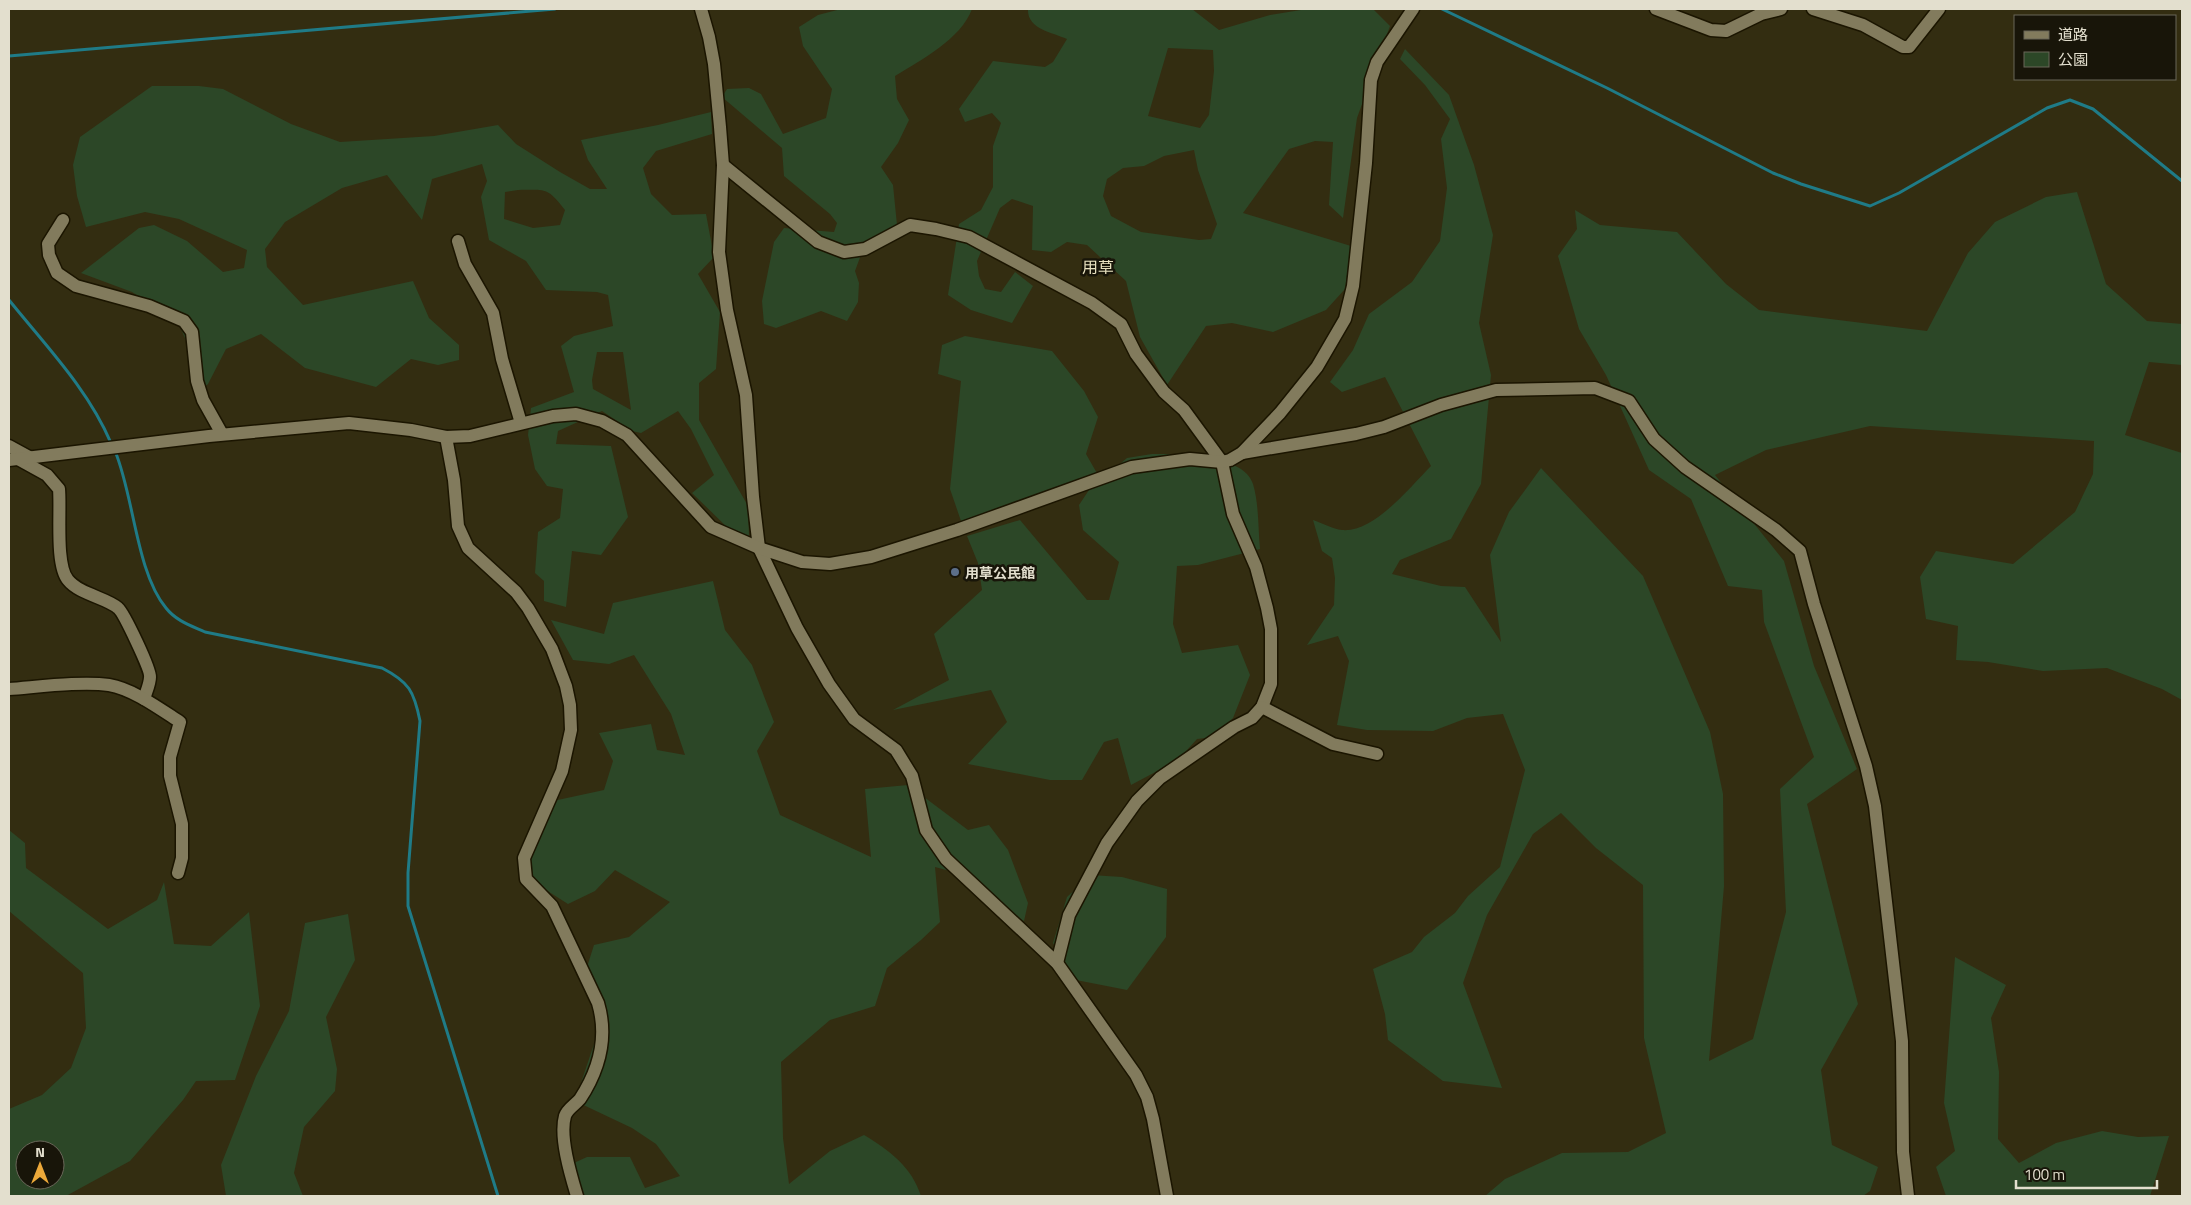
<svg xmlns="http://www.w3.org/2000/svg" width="2191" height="1205" font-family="'Titillium Web','Noto Sans JP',sans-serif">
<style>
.green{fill:#2c4727;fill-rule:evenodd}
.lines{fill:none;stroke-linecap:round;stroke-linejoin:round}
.stream{stroke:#1f7b87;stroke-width:3}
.minor-casing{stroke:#1b1500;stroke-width:15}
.minor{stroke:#827b5d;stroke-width:12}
.service-dot{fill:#5c6f8a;stroke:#181509;stroke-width:2}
.labels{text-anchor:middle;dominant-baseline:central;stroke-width:5;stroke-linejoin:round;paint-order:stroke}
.poi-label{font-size:14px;font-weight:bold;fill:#e3dfce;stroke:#181509;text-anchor:start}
.quarter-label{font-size:16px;fill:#e9e2c0;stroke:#181509}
</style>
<rect width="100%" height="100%" fill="#332d11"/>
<g class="green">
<path d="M841 9H972C961 39 921 60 895 76L897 99 909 120 898 143 881 167 893 185 897 225 865 244 855 271 859 283 858 302 847 321 821 311 776 328 764 324 762 301 774 242 784 228 834 232 837 223 830 214 784 176 782 148 722 97 727 89 749 88 761 94 783 134 826 118 832 89 803 46 799 27 818 15Z"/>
<path d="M1028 9H1192L1219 30 1270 15 1307 9H1373L1390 26 1357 118 1343 218 1329 205 1333 142 1315 141 1289 149 1243 213 1351 246 1345 289 1326 310 1273 332 1232 323 1206 326 1167 385 1140 337 1126 281 1087 245 1067 242 1051 252 1032 250 1033 206 1012 199 1000 208 977 261 979 276 985 289 1001 292 1015 272 1033 286 1012 323 971 310 948 295 959 224 981 210 993 187V146L1001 123 992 113 965 122 959 109 993 61 1045 67 1053 62 1067 39C1052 32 1027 29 1028 9ZM1168 48 1213 50 1214 71 1209 115 1200 128 1148 116ZM1194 150 1198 170 1217 224 1211 239 1199 240 1141 232 1111 216 1103 196 1107 179 1123 168 1144 166 1164 156Z"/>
<path d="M1405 49 1449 95 1474 165 1493 235 1479 323 1491 375 1481 484 1451 539 1400 560 1392 574 1441 586 1465 587 1501 642 1490 555 1509 512 1541 468 1643 576 1710 732 1723 794 1724 886 1709 1061 1753 1039 1786 912 1780 789 1814 757 1764 622 1762 590 1728 586 1691 499 1649 470 1606 375 1579 329 1558 256 1577 229 1575 210 1600 225 1677 232 1726 284 1759 310 1927 331 1968 253 1995 222 2046 197 2077 192 2106 284 2147 321 2182 324V365L2149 362 2125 435 2182 453V700L2162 689 2107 668 2043 671 1988 662 1956 660 1958 626 1926 619 1920 577 1936 551 2013 564 2075 512 2093 474 2094 441 1870 426 1766 450 1715 475 1784 561 1814 666 1857 769 1807 804 1858 1004 1821 1070 1832 1145 1878 1167 1870 1191 1863 1196H1485L1505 1179 1562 1153 1628 1152 1666 1133 1644 1038 1643 885 1596 848 1561 813 1533 834 1487 915 1463 983 1502 1088 1443 1081 1388 1040 1385 1014 1373 969 1412 952 1424 937 1455 913 1468 896 1500 867 1525 770 1503 714 1467 718 1433 731 1367 730 1337 725 1349 661 1338 636 1307 645 1334 605 1335 578 1332 558 1322 551 1313 520C1322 523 1333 529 1342 530 1374 533 1410 487 1431 466L1385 377 1342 392 1330 382 1353 350 1369 314 1412 282 1440 241 1447 188 1441 139 1450 119 1425 85 1400 59Z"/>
<path d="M152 86H199L223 89 291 124 340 142 434 136 498 125 516 144 560 172 590 189H607L588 160 581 140 658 125 711 112 712 134 656 151 643 168 651 194 672 215 706 214 714 257 698 274 720 312 716 369 699 383V420L748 506 749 536 733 533 692 493 714 475 691 429 678 411 641 433 632 431 602 411 558 431 556 444 611 446 628 517 601 555 572 551 566 607 544 601V581L535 573 538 532 560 518 563 489 547 486 535 469 528 435 531 408 574 392 561 346 574 336 613 326 608 295 597 292 546 290 526 261 489 240 481 197 487 181 482 164 432 179 422 220 387 175 342 188 285 222 265 249 267 267 303 305 413 281 429 318 459 345V360L438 365 411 359 376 387 305 368 261 334 226 349 208 384 196 394 188 345 177 320 132 292 81 273 139 228 154 225 187 241 223 272 244 268 247 250 179 219 145 212 86 227 77 196 73 165 80 137ZM518 190C546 190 547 187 565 210L560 225 533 228 504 219 505 192ZM597 352H623L631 410 593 389 592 380Z"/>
<path d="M965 336 1052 351 1084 391 1098 417 1086 454 1098 475 961 521 950 489 961 381 938 374 942 345Z"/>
<path d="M1152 454C1177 454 1244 454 1253 484 1259 504 1258 528 1260 549L1198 565 1177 566 1173 624 1182 653 1238 645 1250 675 1233 718 1214 737 1197 739 1178 760 1131 785 1118 738 1104 742 1082 780H1050L968 764 1007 722 991 690 893 710 949 680 934 634 982 590 978 563 967 536 1020 520 1087 600H1109L1119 562 1083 530 1079 505 1089 490 1127 458Z"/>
<path d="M713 581 725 630 752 665 774 722 757 751 780 815 871 857 865 789 908 785 968 830 989 825 1008 850 1028 903 1024 921 1011 914 976 878 935 867 940 922 921 940 887 968 875 1006 830 1020 781 1062 783 1138 789 1184 830 1151 864 1135C889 1150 912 1167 921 1196H582L565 1167 587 1157H630L645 1188 680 1176 656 1144 632 1128 575 1101 606 1008 587 967 594 945 629 937 670 902 615 870 595 891 568 904 521 874V847L553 801 604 790 613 761 599 733 651 724 657 750 685 755 671 714 634 655 609 664 573 660 551 620 604 634 613 603Z"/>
<path d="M9 830 25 843 26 868 108 929 157 900 164 882 174 944 211 946 249 912 260 1006 235 1080 196 1081 183 1100 130 1161 66 1196H9V1109L42 1095 71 1068 86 1028 83 973 9 911ZM25 1150H55V1180H25Z"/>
<path d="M1091 875 1122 877 1167 889 1166 937 1127 990 1076 980 1053 943 1067 897Z"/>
<path d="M348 914 355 960 326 1017 337 1069 335 1091 304 1127 294 1173 303 1196H226L221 1165 256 1076 289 1011 305 923Z"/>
<path d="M1955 957 2006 985 1991 1018 1999 1072 1998 1139 2019 1163 2056 1143 2102 1131 2138 1137 2169 1136 2150 1196H1946L1936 1167 1955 1151 1944 1103Z"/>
</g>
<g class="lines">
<g class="stream">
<path d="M1442 9 1607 88 1773 173 1801 184 1870 206 1899 193 2047 108 2070 100 2093 109 2182 181"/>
<path d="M9 56 555 9"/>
<path d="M9 300C46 346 88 389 111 443"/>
<path d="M115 451C134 496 136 572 166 608 176 621 192 626 205 632L382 668C409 682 414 691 420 721L408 873V906L498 1196"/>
</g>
<g class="minor-casing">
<g id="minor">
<path d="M701 9 709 37 714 64 720 127 723 165 719 252 727 310 746 395 753 497 759 548 797 628 829 684 854 719 896 750 912 776 926 830 946 859 1057 963 1136 1075 1147 1097 1153 1119 1167 1196"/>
<path d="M1656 9 1711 30 1726 31 1761 14 1781 9"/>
<path d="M1813 9 1863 25 1903 47H1909L1939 9"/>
<path d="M723 165 818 242 844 252 865 249 910 225 936 229 969 237 1092 303 1121 324 1136 354 1164 392 1184 410 1222 462 1233 514 1256 567 1267 608 1271 629V684L1262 707 1252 718 1234 727 1160 778 1137 801 1107 843 1069 915 1057 963"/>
<path d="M63 220 48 244 49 255 57 273 76 286 149 306 184 321 192 332 197 381 203 400 222 434"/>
<path d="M458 241 465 264 493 313 502 359 521 423"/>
<path d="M446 437 454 480 458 526 468 548 516 592 528 608 552 649 566 686 570 705 571 730 562 771 524 858 526 879 552 906 598 1003C608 1037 599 1070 580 1099 575 1105 567 1109 565 1116 559 1137 571 1176 577 1196"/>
<path d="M9 446 31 458"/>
<path d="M1242 453 1356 434 1384 427 1441 405 1496 390 1595 388 1629 401 1654 439 1685 467 1776 530 1800 551 1814 604 1866 766 1875 806 1902 1041 1903 1152 1908 1196"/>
<path d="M18 459 47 475 59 489C61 510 55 565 68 580 79 594 107 598 118 608 124 613 151 670 150 677 150 684 146 692 144 699"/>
<path d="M9 460 209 436 349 423 411 430 446 437 470 436 553 416 576 414 602 421 627 435 711 527 759 548 802 562 830 564 871 557 957 530 1132 467 1190 459 1222 462 1230 460 1242 453 1280 413 1317 367 1345 319 1353 286 1366 163 1371 80 1377 62 1413 9"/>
<path d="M9 689C37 687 82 681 109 685 133 689 160 709 180 722L170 757V776L182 824V858L178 873"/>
<path d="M1262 707 1333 744 1377 754"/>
</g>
</g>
<use href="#minor" class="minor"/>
</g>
<circle class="service-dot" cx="955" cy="572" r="5"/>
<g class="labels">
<g class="poi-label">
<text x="965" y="572">用草公民館</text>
</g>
<g class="quarter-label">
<text x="1098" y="267">用草</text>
</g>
</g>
<rect width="2191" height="1205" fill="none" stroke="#e3dfce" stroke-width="20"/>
<rect x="2014" y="15" width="162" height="65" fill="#181509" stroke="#696658"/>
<rect x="2024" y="31" width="25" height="8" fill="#827b5d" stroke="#696658"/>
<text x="2058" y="40" font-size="15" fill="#e3dfce">道路</text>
<rect x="2024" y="52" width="25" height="15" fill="#2c4727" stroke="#696658"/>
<text x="2058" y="65" font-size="15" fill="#e3dfce">公園</text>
<g transform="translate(40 1165)"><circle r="24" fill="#181509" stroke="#696658"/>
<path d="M0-4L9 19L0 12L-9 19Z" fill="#eca93a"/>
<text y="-8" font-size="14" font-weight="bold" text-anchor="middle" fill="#e3dfce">N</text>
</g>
<path d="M2016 1180v8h141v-8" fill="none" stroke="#e3dfce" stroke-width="2.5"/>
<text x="2024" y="1180" font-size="15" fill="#e3dfce" stroke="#181509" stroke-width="4" paint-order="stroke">100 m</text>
</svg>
